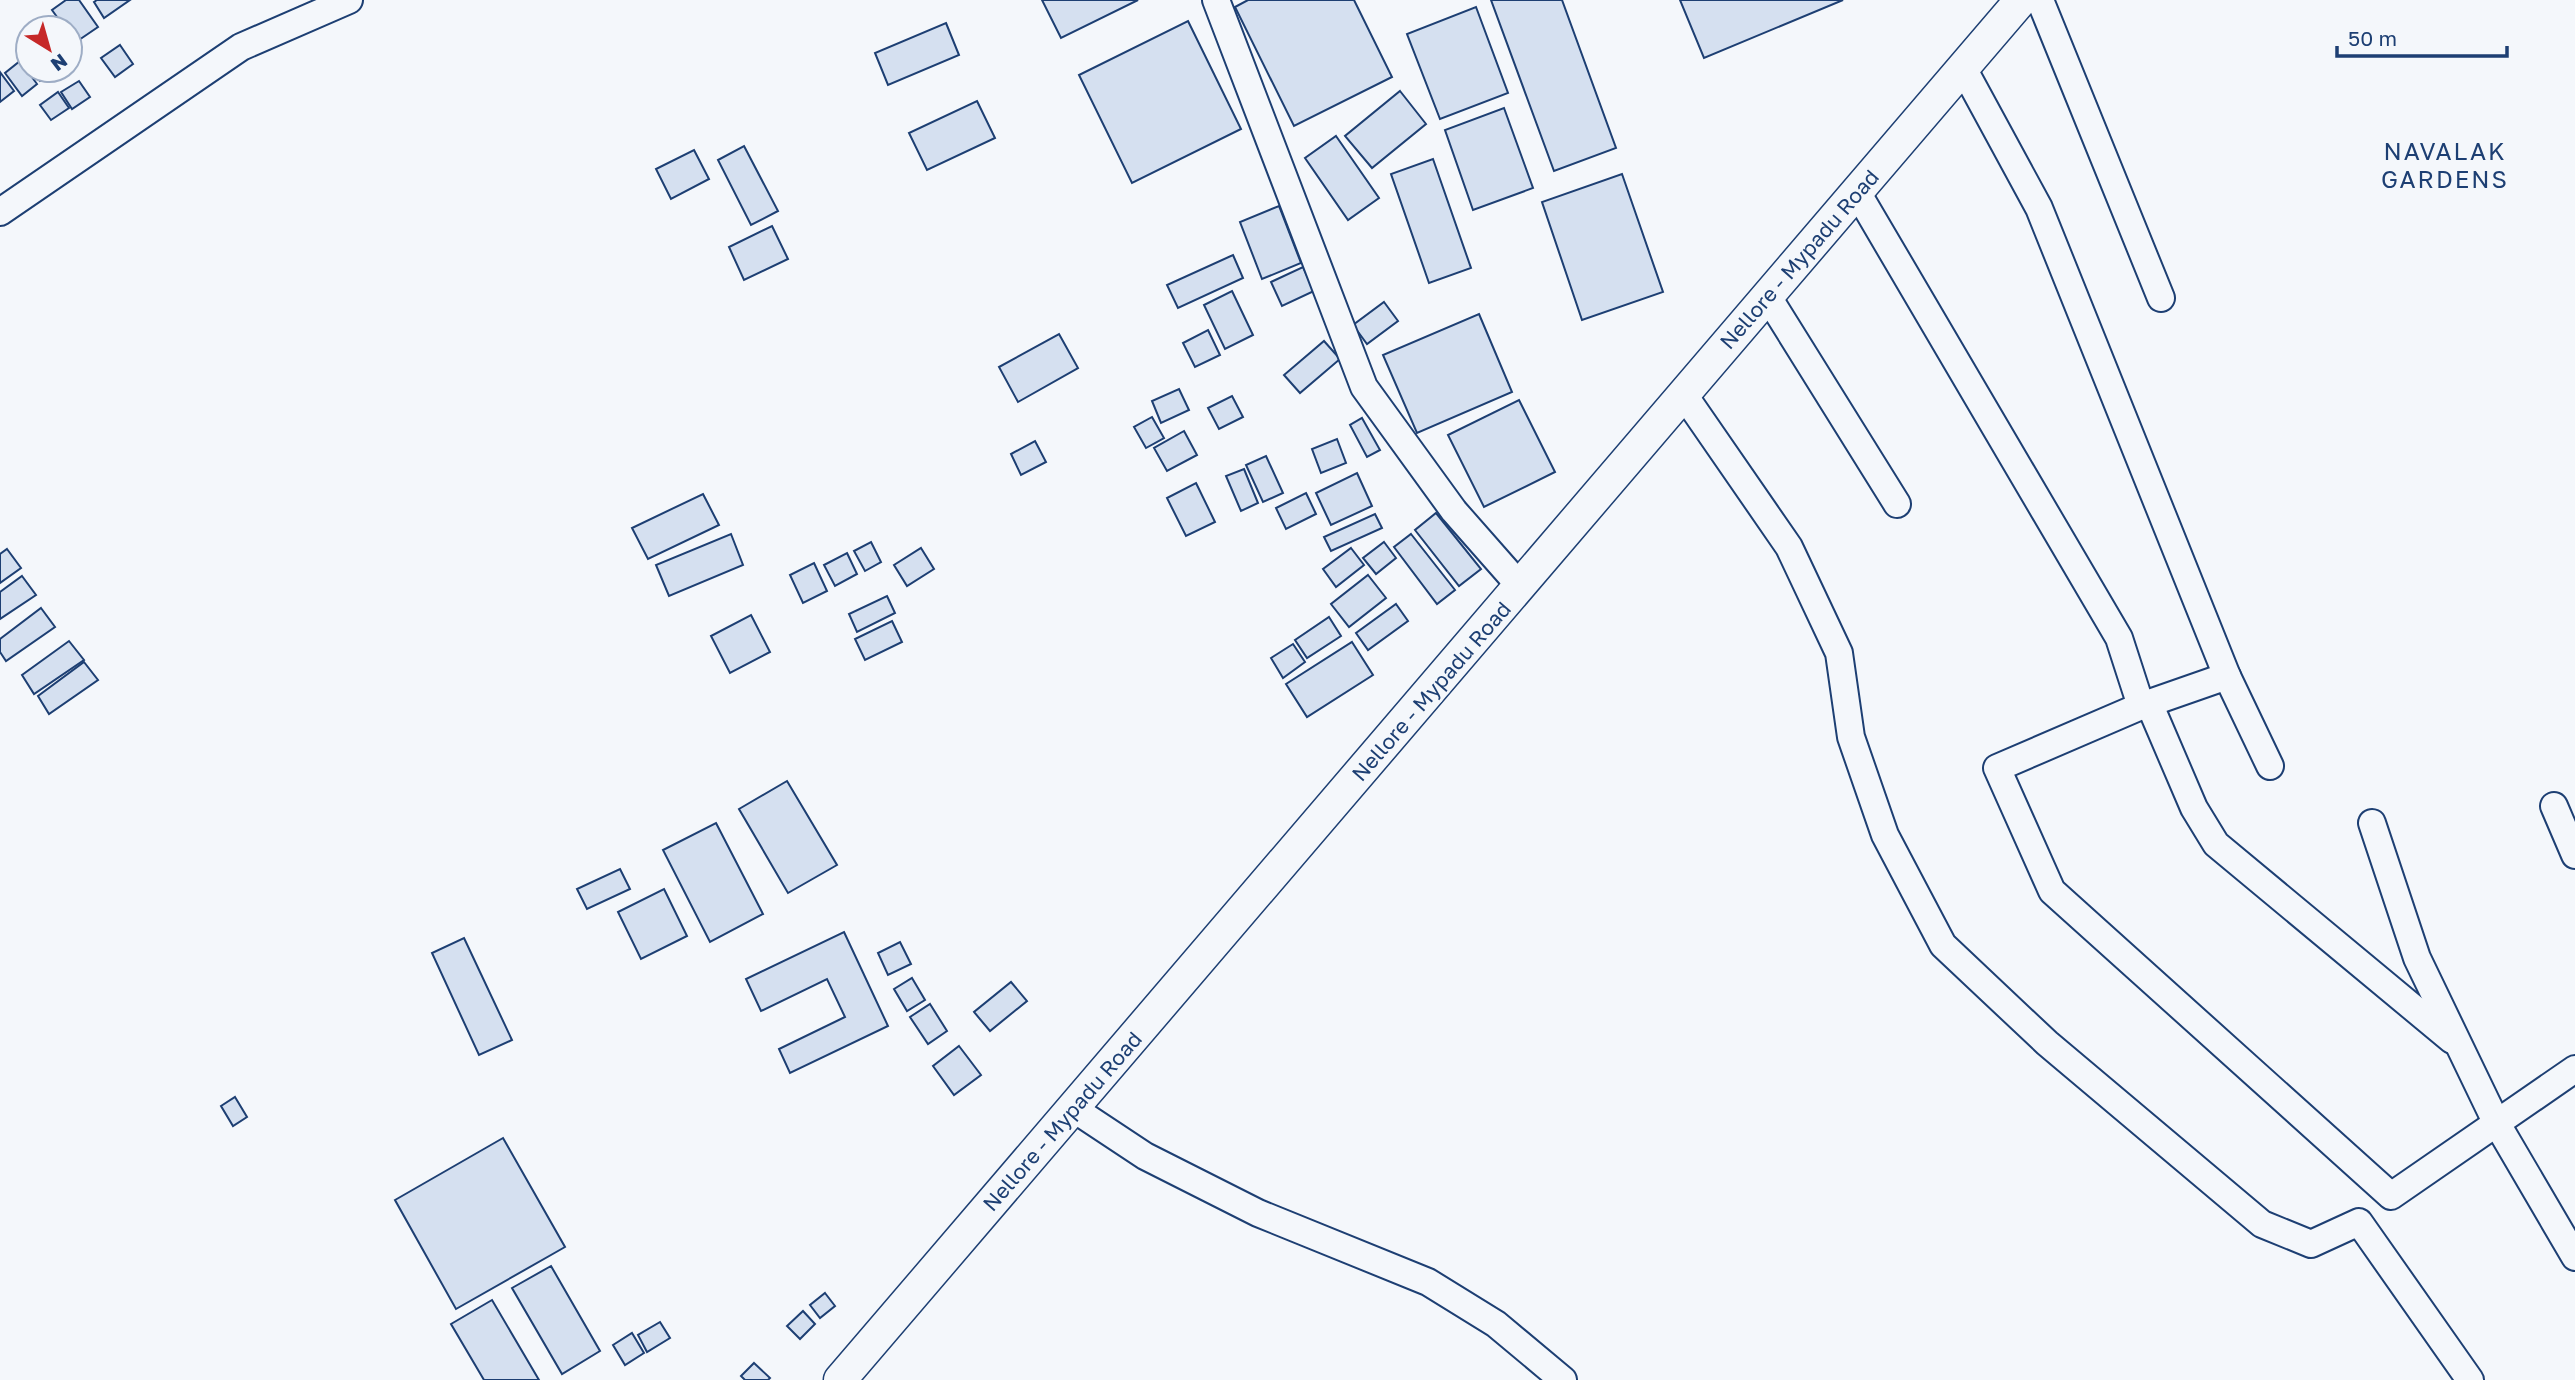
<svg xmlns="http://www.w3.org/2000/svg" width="2575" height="1380" font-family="'Golos Text',sans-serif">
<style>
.building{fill:#d5e0f0;stroke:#1d3f73;stroke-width:2}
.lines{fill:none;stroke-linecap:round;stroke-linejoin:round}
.minor-casing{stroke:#1d3f73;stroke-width:30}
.major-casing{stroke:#1d3f73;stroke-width:35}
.minor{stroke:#f4f7fb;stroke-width:26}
.major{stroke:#f4f7fb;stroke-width:32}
.labels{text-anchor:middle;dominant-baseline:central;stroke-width:5;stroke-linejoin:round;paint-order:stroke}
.street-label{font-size:21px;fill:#1d3f73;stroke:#f4f7fb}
.quarter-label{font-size:24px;letter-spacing:2px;fill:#1d3f73;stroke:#f4f7fb}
</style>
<rect width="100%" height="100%" fill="#f4f7fb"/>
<g class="building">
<path d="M66 0H79L98 27 76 42 70 35V28H65L52 10Z"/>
<path d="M97 0H130L104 18 94 2Z"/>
<path d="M1042 0H1138L1061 38Z"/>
<path d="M1248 0H1354L1392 77 1294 126 1235 7Z"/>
<path d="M1491 0H1562L1616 148 1554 171Z"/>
<path d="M1680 0H1843L1704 58Z"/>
<path d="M1476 7 1508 93 1440 119 1407 34Z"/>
<path d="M1188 21 1241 129 1132 183 1079 75Z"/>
<path d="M946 23 959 55 888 85 875 53Z"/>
<path d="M120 45 133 64 115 77 101 58Z"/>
<path d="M20 61 37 84 22 96 5 73Z"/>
<path d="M31 70H55L40 81Z"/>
<path d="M0 72 14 91 0 102Z"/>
<path d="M79 81 90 97 72 109 61 92Z"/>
<path d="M1400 91 1426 124 1372 168 1345 136Z"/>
<path d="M58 92 69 108 51 120 40 105Z"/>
<path d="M977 101 995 138 927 170 909 133Z"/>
<path d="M1504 108 1533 188 1473 210 1445 130Z"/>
<path d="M1336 136 1379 198 1348 220 1305 158Z"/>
<path d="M744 146 778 211 751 225 718 160Z"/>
<path d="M694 150 709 179 671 199 656 169Z"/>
<path d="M1433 159 1471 268 1429 283 1391 174Z"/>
<path d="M1622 174 1663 292 1582 320 1542 202Z"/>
<path d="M1279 206 1301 263 1262 279 1240 222Z"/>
<path d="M772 226 788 259 744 280 729 247Z"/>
<path d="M1233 255 1243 278 1178 308 1167 285Z"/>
<path d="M1303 267 1314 291 1282 306 1271 282Z"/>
<path d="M1232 291 1253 335 1225 349 1204 305Z"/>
<path d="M1384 302 1398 321 1367 344 1353 325Z"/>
<path d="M1479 314 1512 392 1417 433 1383 355Z"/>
<path d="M1208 330 1220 355 1195 367 1183 343Z"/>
<path d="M1059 334 1078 368 1018 402 999 367Z"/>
<path d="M1324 341 1340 359 1300 393 1284 375Z"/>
<path d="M1179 389 1189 410 1161 423 1152 401Z"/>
<path d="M1232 396 1243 417 1219 429 1208 408Z"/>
<path d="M1519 400 1555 472 1484 507 1448 435Z"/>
<path d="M1152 417 1164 438 1146 448 1134 427Z"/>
<path d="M1362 418 1380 450 1367 457 1350 425Z"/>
<path d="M1184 431 1197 455 1167 471 1154 448Z"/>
<path d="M1337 439 1346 463 1321 473 1312 449Z"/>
<path d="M1035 441 1046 462 1021 475 1011 454Z"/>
<path d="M1266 456 1283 493 1263 502 1246 465Z"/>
<path d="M1244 469 1258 503 1241 511 1226 476Z"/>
<path d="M1357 473 1372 506 1331 525 1316 493Z"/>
<path d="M1196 483 1215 522 1186 536 1167 498Z"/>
<path d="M1306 493 1316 514 1286 529 1276 508Z"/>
<path d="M703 494 719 525 648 559 632 528Z"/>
<path d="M1436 513 1481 569 1459 586 1415 530Z"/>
<path d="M1375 514 1382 528 1331 551 1324 537Z"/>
<path d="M731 534 743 565 669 596 656 565Z"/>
<path d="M1411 534 1455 590 1437 604 1394 547Z"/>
<path d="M871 542 881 562 865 571 854 551Z"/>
<path d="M1384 542 1396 558 1376 574 1363 558Z"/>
<path d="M921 548 934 569 907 586 894 565Z"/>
<path d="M1351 548 1364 565 1336 587 1323 569Z"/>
<path d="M7 549 21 568 0 583V554Z"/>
<path d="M847 553 857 574 835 586 824 565Z"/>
<path d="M814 563 827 591 803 603 790 575Z"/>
<path d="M1368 575 1386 598 1349 627 1331 604Z"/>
<path d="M22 576 36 595 0 619V592Z"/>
<path d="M887 596 895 613 857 632 849 614Z"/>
<path d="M1396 604 1408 621 1368 650 1356 633Z"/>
<path d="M41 608 55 627 6 661 0 652V639Z"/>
<path d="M751 615 770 652 730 673 711 636Z"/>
<path d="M1329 617 1341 636 1307 658 1295 640Z"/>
<path d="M892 621 902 642 865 660 855 639Z"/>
<path d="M69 641 84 660 34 694 22 675Z"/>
<path d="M1352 642 1373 675 1307 717 1286 684Z"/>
<path d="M1293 644 1305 662 1283 678 1271 658Z"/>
<path d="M84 662 98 680 49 714 38 696Z"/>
<path d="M787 781 837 865 788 893 739 809Z"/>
<path d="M716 823 763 914 710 942 663 850Z"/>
<path d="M620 869 630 889 587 909 577 889Z"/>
<path d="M664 889 687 936 641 959 618 912Z"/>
<path d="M844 932 888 1026 790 1073 779 1049 845 1017 827 979 761 1011 746 979Z"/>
<path d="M464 938 512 1040 479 1055 432 953Z"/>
<path d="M900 942 911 964 888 975 878 953Z"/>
<path d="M912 978 925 1000 907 1011 894 989Z"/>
<path d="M1011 982 1027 1001 990 1031 974 1012Z"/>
<path d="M930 1004 947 1031 928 1044 910 1017Z"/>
<path d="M959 1046 981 1075 954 1095 933 1066Z"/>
<path d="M235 1097 247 1117 233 1126 221 1106Z"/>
<path d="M503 1138 565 1247 456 1309 395 1200Z"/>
<path d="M551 1266 600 1351 562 1374 512 1288Z"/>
<path d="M825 1293 835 1306 820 1318 810 1305Z"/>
<path d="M492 1300 539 1380H484L451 1324Z"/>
<path d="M803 1311 815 1324 800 1339 787 1326Z"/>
<path d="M660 1322 670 1338 647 1352 638 1335Z"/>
<path d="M632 1333 644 1353 625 1365 613 1345Z"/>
<path d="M754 1363 770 1378 768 1380H745L741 1376Z"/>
</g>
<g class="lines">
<g class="minor-casing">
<g id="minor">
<path d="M1216 0 1364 387 1454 511 1520 586"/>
<path d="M2040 0 2161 298"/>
<path d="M1963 68 2039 208 2227 676 2270 766"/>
<path d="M1857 192 2119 638 2141 706"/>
<path d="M0 212 241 47 349 0"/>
<path d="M1768 297 1897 504"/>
<path d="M1684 395 1789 547 1839 653 1851 737 1885 835 1943 945 2047 1043 2262 1224 2311 1244 2359 1222 2470 1380"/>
<path d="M2227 676 2141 706 1997 768 2052 891 2391 1196 2575 1069"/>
<path d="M2149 703 2194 808 2216 844 2452 1040"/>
<path d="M2554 806 2575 855"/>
<path d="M2372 823 2417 958 2496 1122 2575 1257"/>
<path d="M1074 1109 1145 1156 1258 1213 1428 1282 1496 1324 1563 1380"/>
</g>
</g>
<g class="major-casing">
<path id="major" d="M840 1380 2021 0"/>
</g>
<use href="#minor" class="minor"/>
<use href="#major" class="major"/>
</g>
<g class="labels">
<g class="street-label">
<text transform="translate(1799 259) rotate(-49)">Nellore - Mypadu Road</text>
<text transform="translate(1431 691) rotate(-49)">Nellore - Mypadu Road</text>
<text transform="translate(1062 1121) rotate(-49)">Nellore - Mypadu Road</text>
</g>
<g class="quarter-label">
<text x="2445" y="150">NAVALAK<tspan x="2445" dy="28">GARDENS</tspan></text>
</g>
</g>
<g transform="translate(49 49) rotate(143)"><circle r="33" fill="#f4f7fb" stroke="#9eadc5" stroke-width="2"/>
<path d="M0-5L12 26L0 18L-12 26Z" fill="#c62828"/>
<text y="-10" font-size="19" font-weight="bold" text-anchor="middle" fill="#1d3f73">N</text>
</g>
<path d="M2337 46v10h170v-10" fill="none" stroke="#1d3f73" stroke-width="3.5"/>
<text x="2348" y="46" font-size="21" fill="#1d3f73" stroke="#f4f7fb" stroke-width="5" paint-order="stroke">50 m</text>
</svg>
